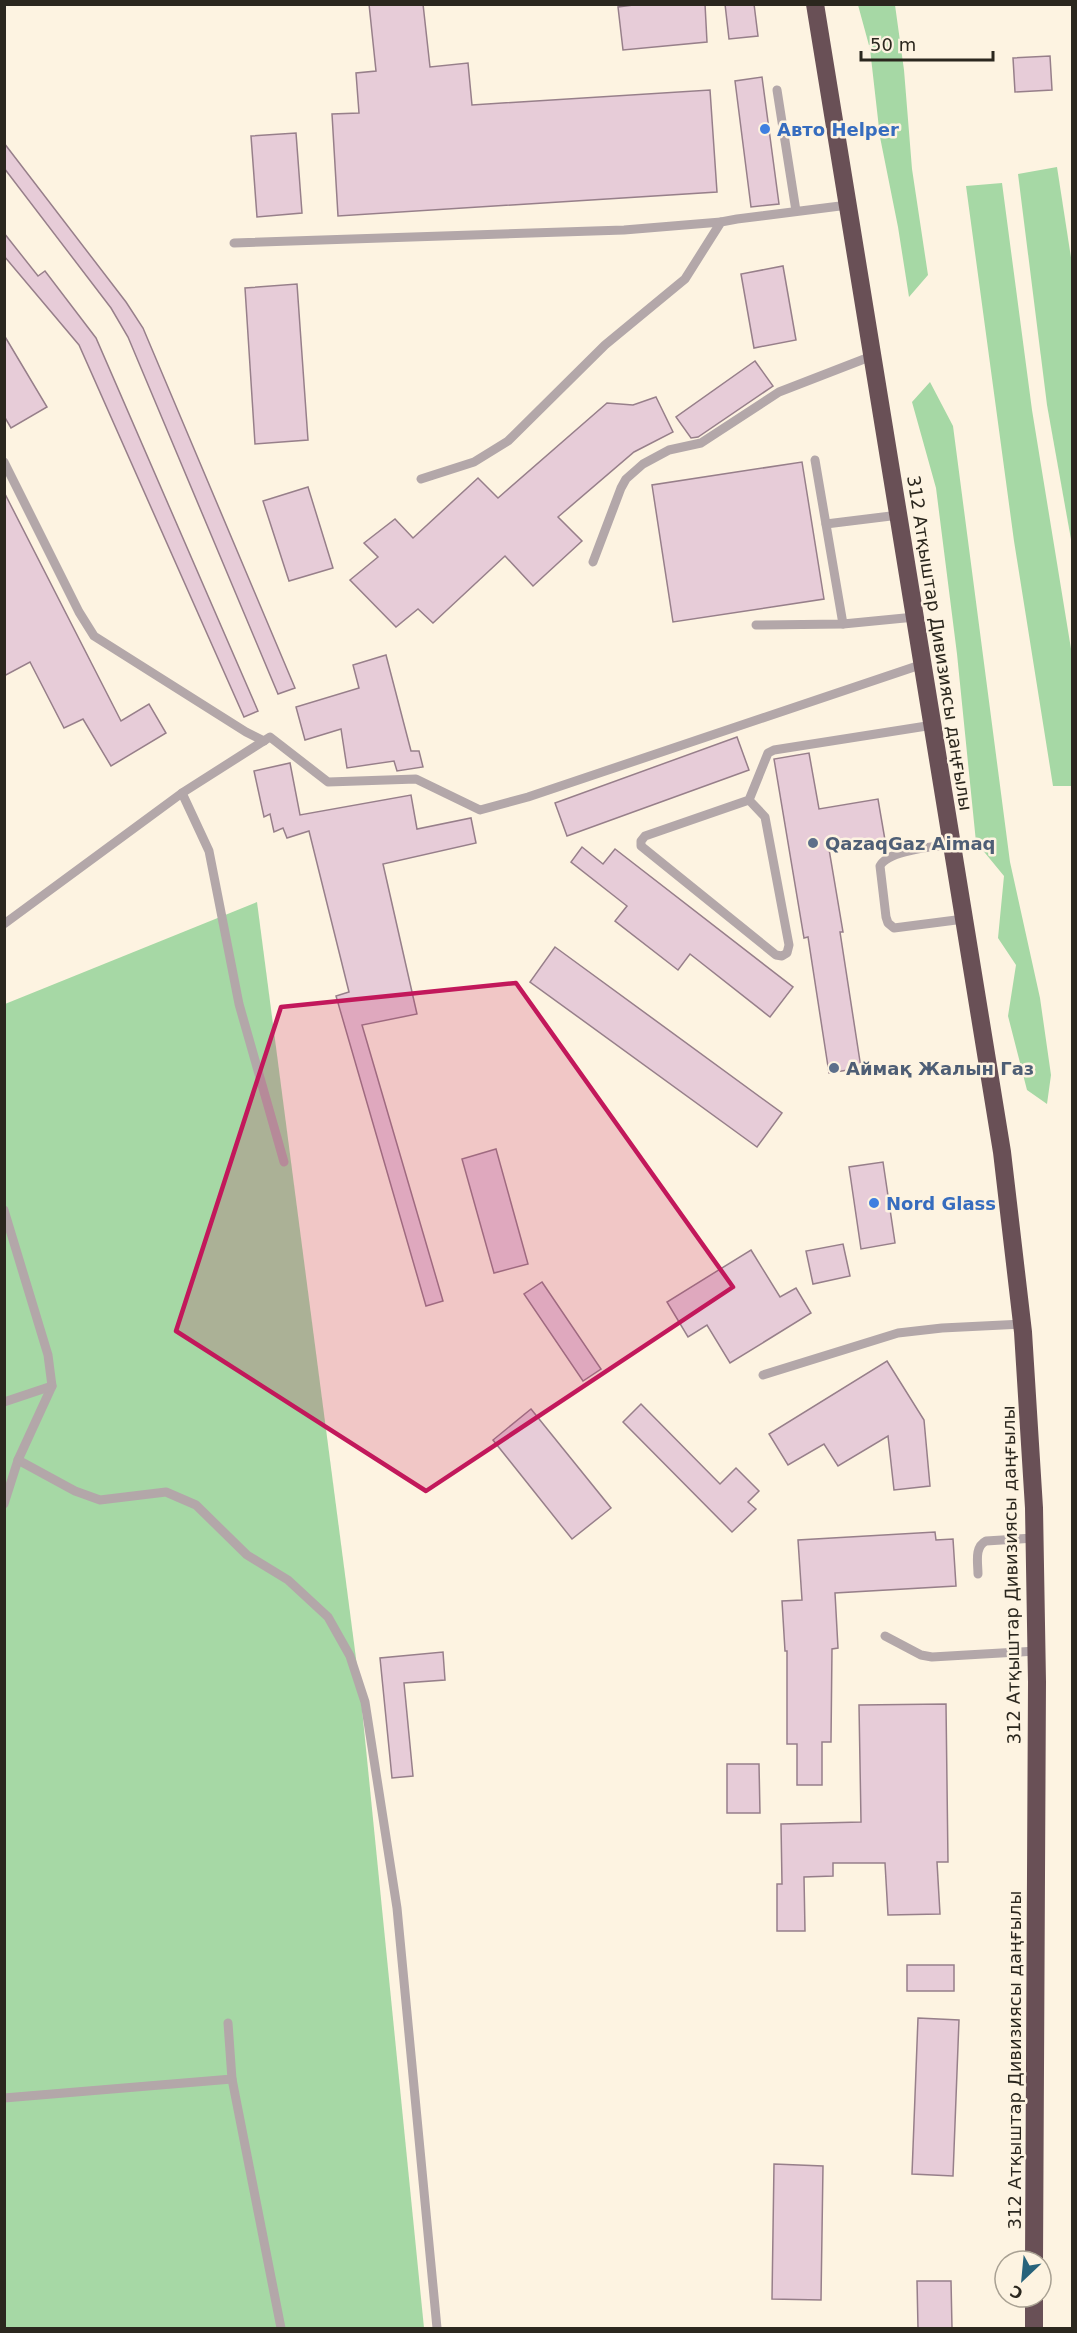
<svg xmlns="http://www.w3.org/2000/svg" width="1077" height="2333" font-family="'DejaVu Sans',sans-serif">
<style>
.green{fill:#a6d8a5}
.building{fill:#e7ccd8;stroke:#977f8a;stroke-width:1.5}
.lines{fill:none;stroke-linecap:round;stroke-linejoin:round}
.lane{stroke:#b3a7a9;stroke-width:9}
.highway{stroke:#695056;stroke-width:18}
.marked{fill:#c2185b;fill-opacity:0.2;stroke:#c2185b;stroke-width:4.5;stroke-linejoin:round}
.shop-dot{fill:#3f7fe0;stroke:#fdf3e1;stroke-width:2}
.service-dot{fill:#5c6f8a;stroke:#fdf3e1;stroke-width:2}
.labels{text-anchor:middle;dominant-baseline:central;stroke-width:5;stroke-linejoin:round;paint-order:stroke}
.shop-label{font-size:18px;font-weight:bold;fill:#366cbe;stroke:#fdf3e1;text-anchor:start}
.street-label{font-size:18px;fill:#2b271e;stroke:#fdf3e1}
.service-label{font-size:18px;font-weight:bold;fill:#4e5e75;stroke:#fdf3e1;text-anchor:start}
</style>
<rect width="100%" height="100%" fill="#fdf3e1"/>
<g class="green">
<path d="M858 5H895L904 70 912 169 928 275 909 297 898 227 880 137 870 49Z"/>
<path d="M1057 167 1072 264V545L1047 405 1018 174Z"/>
<path d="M1002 183 1032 410 1072 655V786H1053L1014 541 966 186Z"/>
<path d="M930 382 953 426 1010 862 1040 998 1051 1075 1047 1104 1027 1090 1008 1016 1016 965 998 938 1004 876 976 842 957 654 936 488 912 402Z"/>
<path d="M257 902 360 1689 424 2328H5V1004Z"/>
</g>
<g class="building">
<path d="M369 4H423L430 67 468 63 472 105 710 90 717 192 338 216 332 114 359 113 356 73 376 71Z"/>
<path d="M641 4H705L707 42 623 50 618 7Z"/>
<path d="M725 4H754L758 36 729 39Z"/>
<path d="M1050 56 1052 90 1015 92 1013 58Z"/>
<path d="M762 77 779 204 751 207 735 81Z"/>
<path d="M296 133 302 213 257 217 251 136Z"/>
<path d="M4 143 126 302 143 328 295 688 278 694 128 337 111 308 4 168Z"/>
<path d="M4 233 38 276 45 271 96 338 258 711 244 717 79 345 4 256Z"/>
<path d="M783 266 796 340 754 348 741 274Z"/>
<path d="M297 284 308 440 255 444 245 288Z"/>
<path d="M4 335 47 407 11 428 4 416Z"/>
<path d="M755 361 773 386 698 437 691 438 676 417Z"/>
<path d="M656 397 673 432 634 452 558 517 582 541 533 586 505 556 433 623 418 609 396 627 350 580 378 557 364 543 395 519 413 538 478 478 498 498 607 403 633 405Z"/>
<path d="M802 462 824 599 673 622 652 485Z"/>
<path d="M308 487 333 568 289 581 263 501Z"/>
<path d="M4 492 121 721 149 704 166 733 111 766 83 719 64 728 30 662 4 676Z"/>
<path d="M386 655 411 751H419L423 767 397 771 394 761 347 768 341 729 305 740 296 707 359 688 353 665Z"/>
<path d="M737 737 749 770 567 836 555 803Z"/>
<path d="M809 753 819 809 878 799 885 840 829 849 843 932H840L861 1068 829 1073 808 937 804 938 774 759Z"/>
<path d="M290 763 300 815 411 795 417 829 471 818 476 843 383 864 417 1014 362 1025 443 1301 426 1306 336 996 349 992 309 831 287 838 283 828 274 832 270 814 264 817 254 771Z"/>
<path d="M582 847 603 864 615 849 793 987 770 1017 690 954 678 970 615 921 627 906 571 862Z"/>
<path d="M555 947 782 1113 757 1147 530 982Z"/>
<path d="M496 1149 528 1264 494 1273 462 1159Z"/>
<path d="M883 1162 895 1243 861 1249 849 1167Z"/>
<path d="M843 1244 850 1276 813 1284 806 1251Z"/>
<path d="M751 1250 780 1297 796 1288 811 1313 730 1363 707 1325 688 1337 667 1302Z"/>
<path d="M542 1282 601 1369 583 1381 524 1294Z"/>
<path d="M887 1361 924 1420 930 1486 894 1490 888 1436 838 1466 824 1444 788 1465 769 1434Z"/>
<path d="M641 1404 720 1484 736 1468 759 1491 748 1502 756 1509 732 1532 623 1422Z"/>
<path d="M531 1409 611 1508 572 1539 493 1440Z"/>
<path d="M935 1532 936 1540 953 1539 956 1586 835 1593 838 1648 832 1649 831 1742H822V1785H797V1744H787V1651H785L782 1601 802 1600 798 1540Z"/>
<path d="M443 1652 445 1680 404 1683 413 1776 392 1778 380 1658Z"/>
<path d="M946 1704 948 1862H937L940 1914 888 1915 885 1863H833V1876L804 1877 805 1931H777V1884H782L781 1824 861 1822 859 1705Z"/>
<path d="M727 1764H759L760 1813H727Z"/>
<rect x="907" y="1965" width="47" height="26"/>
<path d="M918 2018 959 2020 953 2176 912 2174Z"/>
<path d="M774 2164 823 2166 821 2300 772 2299Z"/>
<path d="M917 2281H951L952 2328H918Z"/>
</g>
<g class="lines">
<g class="lane">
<path d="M777 90 796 211"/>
<path d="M234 243 624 230 721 222"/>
<path d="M815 460 843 624"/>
<path d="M4 462 79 612 94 636 246 732 264 741"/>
<path d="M421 479 474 462 508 441 605 345 685 279 721 222 737 219 848 205"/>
<path d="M826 524 899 515"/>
<path d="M593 562 621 488 626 479 643 464 669 450 701 443 779 392 872 356"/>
<path d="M756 625 843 624 915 617"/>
<path d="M182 793 209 851 239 1004 284 1162"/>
<path d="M749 800 765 817 789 945 787 953 782 956 776 955 641 846V841L645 836 749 800 768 753 774 750 933 725"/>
<path d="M952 844C934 847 888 850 880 866L886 917 888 923 894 928 964 919"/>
<path d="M4 924 182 793 270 737 328 782 416 779 480 810 528 797 923 664"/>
<path d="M4 1210 48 1355 52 1386 18 1460 4 1504"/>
<path d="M763 1375 898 1333 942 1328 1022 1324"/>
<path d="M4 1402 52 1386"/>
<path d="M18 1460 75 1491 100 1500 166 1492 196 1505 247 1555 288 1580 328 1617 350 1656 365 1702 397 1908 437 2328"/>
<path d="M978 1574C978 1563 974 1547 986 1541L1034 1538"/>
<path d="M885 1636 921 1655 932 1657 1036 1651"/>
<path d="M232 2079 281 2328"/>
<path d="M4 2098 232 2079 228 2023"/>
</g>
<g class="highway">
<path d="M815 4 1002 1152 1023 1332 1034 1508 1037 1682 1034 2261"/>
<path d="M1034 2328V2297"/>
</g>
</g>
<path class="marked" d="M516 983 733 1287 426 1491 176 1331 281 1007Z"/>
<g class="shop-dot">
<circle cx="765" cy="129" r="6"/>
<circle cx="874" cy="1203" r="6"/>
</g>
<g class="service-dot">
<circle cx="813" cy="843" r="6"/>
<circle cx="834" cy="1068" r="6"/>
</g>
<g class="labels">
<g class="shop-label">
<text x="777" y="129">Авто Helper</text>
<text x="886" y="1203">Nord Glass</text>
</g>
<g class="street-label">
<text transform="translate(940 643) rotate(81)">312 Атқыштар Дивизиясы даңғылы</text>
<text transform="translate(1011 1575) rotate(-91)">312 Атқыштар Дивизиясы даңғылы</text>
<text transform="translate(1014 2060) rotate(-90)">312 Атқыштар Дивизиясы даңғылы</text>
</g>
<g class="service-label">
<text x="825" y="843">QazaqGaz Aimaq</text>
<text x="846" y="1068">Аймақ Жалын Газ</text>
</g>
</g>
<rect width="1077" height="2333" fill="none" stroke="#2b271e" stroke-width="12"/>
<g transform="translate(1023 2279) rotate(206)"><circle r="28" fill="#fdf3e1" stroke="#a9a193" stroke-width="1.5"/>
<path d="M0-4.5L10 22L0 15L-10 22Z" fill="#28637b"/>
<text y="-9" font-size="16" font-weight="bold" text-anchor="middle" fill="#2b271e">С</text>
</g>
<path d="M861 51v9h132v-9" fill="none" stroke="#2b271e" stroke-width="3"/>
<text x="870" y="51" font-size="18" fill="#2b271e" stroke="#fdf3e1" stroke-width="4.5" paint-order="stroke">50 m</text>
</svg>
